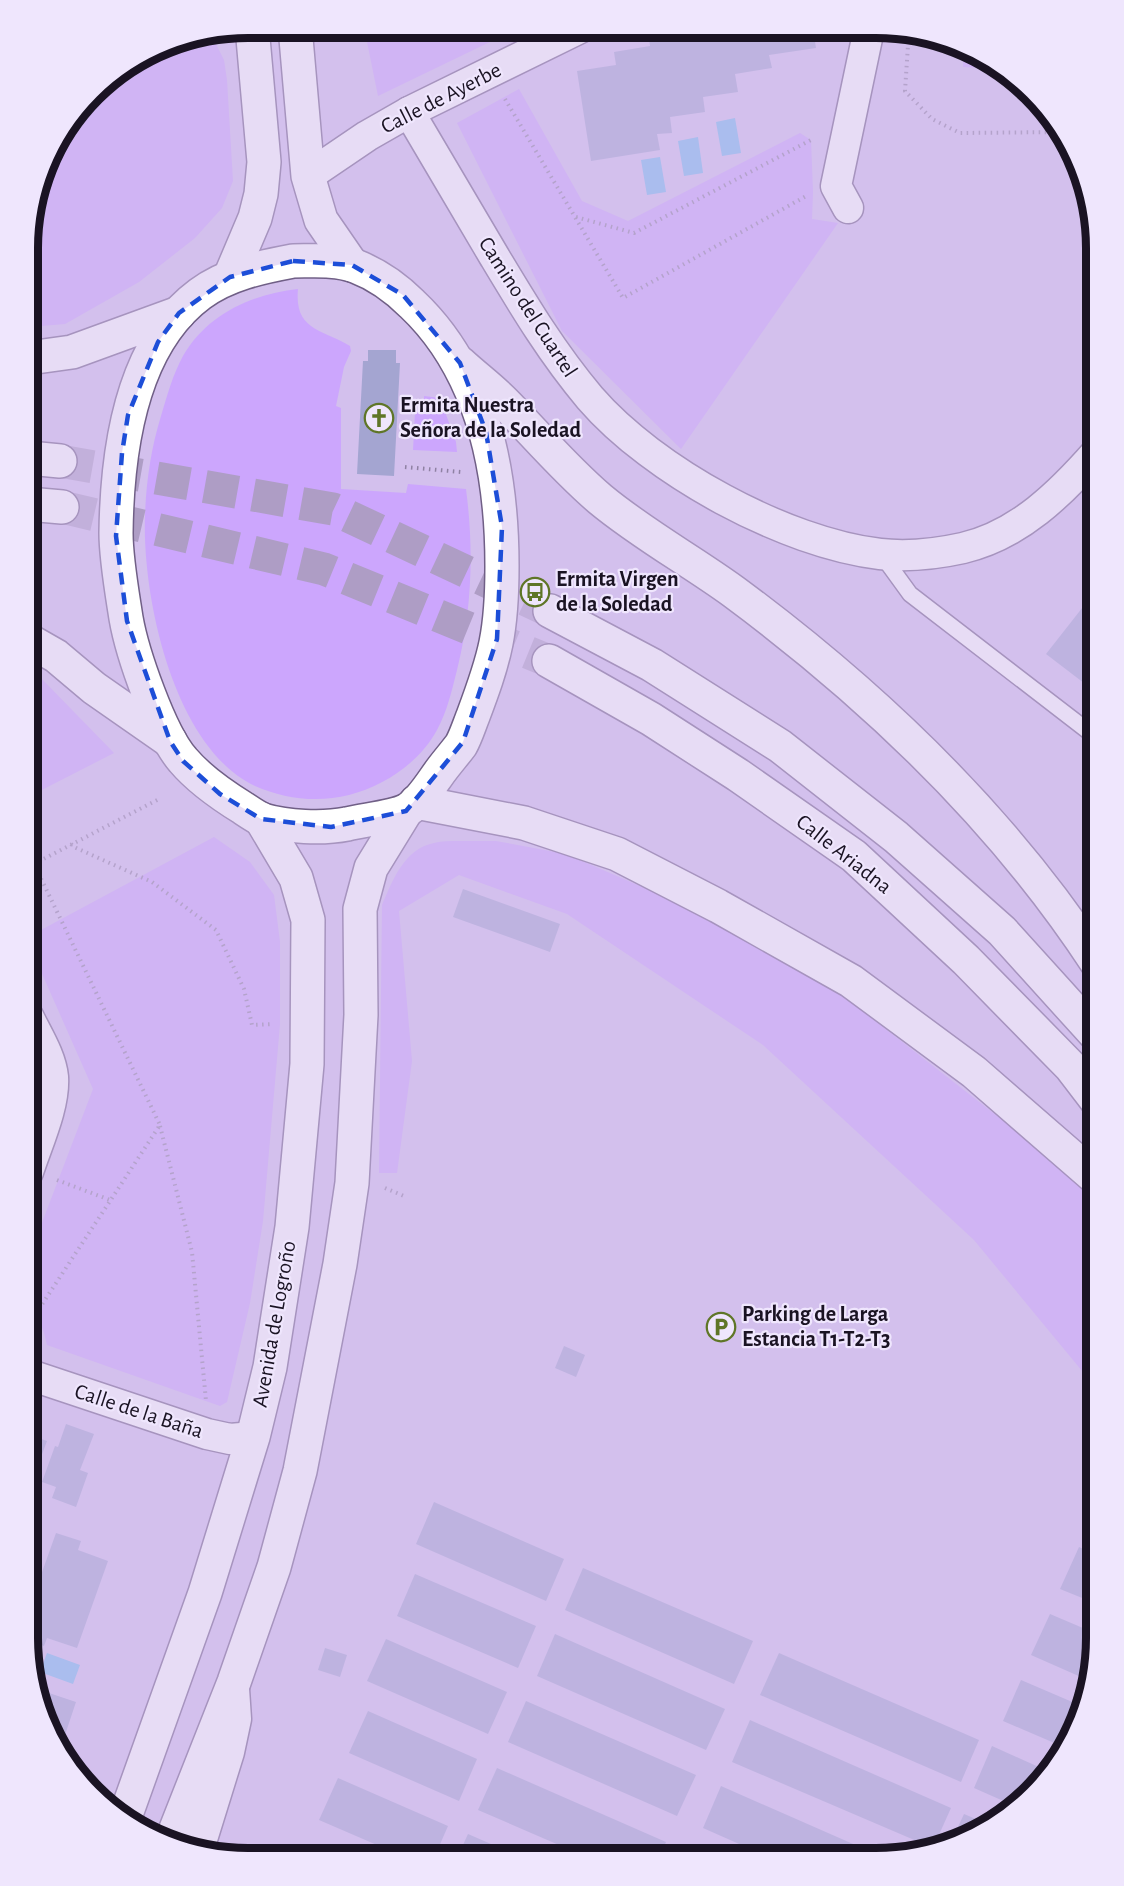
<svg xmlns="http://www.w3.org/2000/svg" width="1124" height="1886" font-family="'Alegreya Sans',sans-serif">
<style>
.green{fill:#cca6fd}
.water{fill:#78baef}
.building{fill:#a4a5d1}
.lines{fill:none;stroke-linecap:round;stroke-linejoin:round}
.highway-tunnel{stroke:#ae9dc5;stroke-width:33;stroke-dasharray:33 16;stroke-linecap:butt}
.lane-casing{stroke:#705f86;stroke-width:18}
.street-casing{stroke:#705f86;stroke-width:33}
.secondary-casing{stroke:#705f86;stroke-width:36}
.highway-casing{stroke:#705f86;stroke-width:36}
.path{stroke:#8f81a3;stroke-width:4;stroke-dasharray:1.5 4.5;stroke-linecap:butt}
.lane{stroke:#fff;stroke-width:15}
.street{stroke:#fff;stroke-width:30}
.secondary{stroke:#fff;stroke-width:33}
.highway{stroke:#fff;stroke-width:33}
.marked{fill:none;stroke:#1d4ed8;stroke-width:4.5;stroke-dasharray:12 8;stroke-linejoin:round}
.labels{text-anchor:middle;dominant-baseline:central;stroke-width:4.5;stroke-linejoin:round;paint-order:stroke}
.street-label{font-size:22px;fill:#1a1323;stroke:#efe6fd}
.poi-label{font-size:22px;font-weight:bold;fill:#1a1323;stroke:#efe6fd;text-anchor:start}
.rim{fill:none;stroke:#1a1323;stroke-width:8}
</style>
<rect width="100%" height="100%" fill="#d3c0ed"/>
<g class="green">
<path d="M364 27 519 28 378 96Z"/>
<path d="M211 34 224 60 227 80 233 181 222 208 195 238 139 282 65 324 29 327V219L50 150 102 82 163 44Z"/>
<path d="M964 45 1004 69 963 67Z"/>
<path d="M519 89 582 201 628 221 800 133 811 140 813 192 812 219 838 223 681 449 562 331 457 123Z"/>
<path d="M298 289C294 331 323 329 350 346L351 351 344 367 336 406 341 408V489L406 493 408 484 466 489C474 550 472 610 457 670 452 690 447 712 437 730 419 763 384 786 349 795 318 803 284 799 255 786 174 748 142 598 145 516 146 483 151 448 161 416 167 396 173 374 183 356 207 314 252 294 298 289Z"/>
<path d="M424 396 440 398 456 442 457 452 413 450 415 412H424Z"/>
<path d="M28 668 36 673 114 753 28 797Z"/>
<path d="M214 837 250 862 274 895 280 942V1024L263 1221 250 1303 227 1402 220 1406 47 1345C44 1331 41 1318 27 1312V1262L93 1089 28 942V937Z"/>
<path d="M458 841H496L566 854 700 912 842 995 1069 1172 1097 1203V1389L974 1240 763 1045 567 914 459 875 399 911 412 1061 397 1173H379L382 905C393 880 404 849 434 843 442 841 451 841 458 841Z"/>
</g>
<g class="water">
<path d="M735 118 741 153 722 156 716 122Z"/>
<path d="M698 137 703 173 684 176 678 141Z"/>
<path d="M660 157 666 192 647 195 641 160Z"/>
<path d="M47 1653 80 1665 73 1684 40 1672Z"/>
</g>
<g class="building">
<path d="M673 28 813 29 816 48 769 55 772 68 735 74 738 92 703 97 705 112 670 117 672 133 657 134 660 150 591 161 577 71 616 65 614 52 650 46 648 32Z"/>
<path d="M368 350H396V363H400L394 476 357 474 363 361H368Z"/>
<path d="M1097 589V693L1046 654Z"/>
<path d="M463 889 560 924 550 952 453 917Z"/>
<path d="M564 1346 585 1355 576 1377 555 1368Z"/>
<path d="M66 1424 94 1434 80 1470 88 1473 76 1507 52 1498 56 1487 42 1482 55 1446 58 1447Z"/>
<path d="M27 1434 47 1441 29 1489H27Z"/>
<path d="M434 1502 564 1559 546 1601 416 1544Z"/>
<path d="M56 1533 81 1541 78 1550 108 1561 77 1648 47 1638 44 1646 27 1639V1614Z"/>
<path d="M1079 1547 1097 1555V1604L1060 1589Z"/>
<path d="M583 1568 753 1641 734 1684 565 1610Z"/>
<path d="M415 1574 536 1626 518 1668 397 1616Z"/>
<path d="M1050 1614 1097 1634V1653L1090 1681 1031 1655Z"/>
<path d="M555 1634 725 1709 706 1750 537 1676Z"/>
<path d="M386 1639 507 1692 488 1734 367 1681Z"/>
<path d="M325 1648 347 1655 340 1677 318 1670Z"/>
<path d="M779 1653 979 1740 961 1782 760 1695Z"/>
<path d="M1021 1680 1084 1707 1080 1723 1066 1748 1003 1721Z"/>
<path d="M37 1689 76 1702 64 1738 50 1733 44 1723Z"/>
<path d="M526 1701 696 1775 677 1816 508 1742Z"/>
<path d="M368 1711 477 1759 459 1801 349 1753Z"/>
<path d="M750 1720 951 1808 933 1848 732 1762Z"/>
<path d="M992 1746 1052 1773 1017 1807 974 1788Z"/>
<path d="M497 1768 666 1842 659 1858H589L478 1810Z"/>
<path d="M338 1778 448 1826 434 1858H407L319 1820Z"/>
<path d="M721 1786 885 1858 773 1859 703 1828Z"/>
<path d="M964 1814 990 1825 961 1842 950 1844Z"/>
<path d="M468 1834 523 1858H457Z"/>
</g>
<g class="lines">
<g class="highway-tunnel">
<path d="M60 461 333 509 550 611"/>
<path d="M62 507 324 569 549 661"/>
</g>
<g class="lane-casing">
<path id="lane" d="M881 554 910 594 1097 738"/>
</g>
<g class="street-casing">
<g id="street">
<path d="M409 112C437 160 466 208 494 256 524 306 552 353 590 398 653 471 785 543 880 554 908 557 936 554 963 548 1019 535 1061 493 1097 452"/>
<path d="M308 176 367 136 409 112 580 28"/>
<path d="M848 208 836 186 869 29"/>
<path d="M28 1172C37 1144 55 1106 53 1077 51 1056 37 1035 28 1016"/>
<path d="M27 1374 207 1434 230 1439 253 1437"/>
<path d="M198 1852 229 1752 236 1719 234 1689"/>
</g>
</g>
<g class="secondary-casing">
<g id="secondary">
<path d="M295 27 308 176 321 220 352 265"/>
<path d="M293 261C313 261 336 259 355 266 376 274 396 288 412 304 483 371 502 472 502 566 502 591 501 618 496 643 491 668 482 692 473 716 469 726 466 736 461 745 455 753 448 761 442 769 432 782 421 802 407 810 395 817 362 820 347 824 322 829 287 827 263 820 256 817 249 812 243 808 222 795 199 779 183 760 160 734 132 653 126 618 122 592 116 559 116 533 117 452 130 346 200 294 227 274 261 267 293 261Z"/>
<path d="M230 277 255 218 261 194 264 162 252 27"/>
<path d="M124 1820 205 1593 253 1437 270 1367 292 1227 307 1064 308 920 296 878 261 819"/>
<path d="M170 1844 234 1682 274 1567 300 1471 340 1264 352 1183 361 1015 360 909 371 868 406 811"/>
</g>
</g>
<g class="highway-casing">
<g id="highway">
<path d="M29 358 72 352 179 313"/>
<path d="M460 363C475 377 493 390 507 405 538 437 566 470 600 499 642 534 690 560 734 592 873 695 1002 818 1097 963"/>
<path d="M29 458 60 461"/>
<path d="M28 504 62 507"/>
<path d="M550 611 652 665 780 746 896 837 1002 931 1097 1036"/>
<path d="M28 640 56 656 94 688 170 741"/>
<path d="M549 661 651 719 738 775 854 856 966 960 1071 1067 1097 1101"/>
<path d="M416 802 524 823 617 854 718 906 851 981 974 1072 1097 1179"/>
</g>
</g>
<g class="path">
<path d="M909 30 905 91 932 119 960 133 1062 132"/>
<path d="M505 99 623 298 808 195"/>
<path d="M576 217 634 233 811 140"/>
<path d="M405 467 461 472"/>
<path d="M71 844 74 847 152 882 216 930 244 989 252 1025 274 1024"/>
<path d="M28 867 161 798"/>
<path d="M160 1126 192 1252 206 1401"/>
<path d="M57 1180 110 1200"/>
<path d="M385 1188 404 1196"/>
<path d="M27 1322 35 1315 160 1125 34 864"/>
</g>
<use href="#lane" class="lane"/>
<use href="#street" class="street"/>
<use href="#secondary" class="secondary"/>
<use href="#highway" class="highway"/>
</g>
<path d="M0 0H1124V1886H0ZM293 261 352 265 403 295 460 363 486 432 502 527 497 639 463 742 406 811 331 827 261 819 220 794 183 761 170 741 127 621 116 536 122 453 128 415 158 342 179 313 230 277Z" fill="#d3c0ed" fill-opacity=".55" fill-rule="evenodd"/>
<path class="marked" d="M293 261 352 265 403 295 460 363 486 432 502 527 497 639 463 742 406 811 331 827 261 819 220 794 183 761 170 741 127 621 116 536 122 453 128 415 158 342 179 313 230 277Z"/>
<defs>
<g id="church-ring" transform="scale(1.5)"><circle r="9.5" fill="#efe6fd" stroke="#5f7627" stroke-width="1.5"/><path d="M-1.2-6h2.4v3.5h3.3v2.4h-3.3V6h-2.4V-.1h-3.3v-2.4h3.3Z" fill="#5f7627"/></g>
<g id="bus-ring" transform="scale(1.5)"><circle r="9.5" fill="#efe6fd" stroke="#5f7627" stroke-width="1.5"/><path d="M-5-6H5V4H4V6H2V4H-2V6H-4V4H-5ZM-3.5-4V0h7V-4ZM-3.5 1.2v1.5H-2V1.2ZM2 1.2v1.5H3.5V1.2Z" fill="#5f7627"/></g>
<g id="parking-ring" transform="scale(1.5)"><circle r="9.5" fill="#efe6fd" stroke="#5f7627" stroke-width="1.5"/><path d="M-3.5-5.5H1a3.5 3.5 0 0 1 0 7H-1V5.5H-3.5ZM-1-3.4V-.6H.8a1.4 1.4 0 0 0 0-2.8Z" fill="#5f7627"/></g>
</defs>
<g fill-rule="evenodd">
<use href="#church-ring" x="379" y="418"/>
<use href="#bus-ring" x="535" y="592"/>
<use href="#parking-ring" x="721" y="1327"/>
</g>
<g class="labels">
<g class="street-label">
<text transform="translate(441 98) rotate(-27)">Calle de Ayerbe</text>
<text transform="translate(528 307) rotate(57)">Camino del Cuartel</text>
<text transform="translate(844 854) rotate(38)">Calle Ariadna</text>
<text transform="translate(274 1324) rotate(-80)">Avenida de Logroño</text>
<text transform="translate(139 1411) rotate(18)">Calle de la Baña</text>
</g>
<g class="poi-label">
<text x="400" y="405">Ermita Nuestra<tspan x="400" dy="25">Señora de la Soledad</tspan></text>
<text x="556" y="579">Ermita Virgen<tspan x="556" dy="25">de la Soledad</tspan></text>
<text x="742" y="1314">Parking de Larga<tspan x="742" dy="25">Estancia T1-T2-T3</tspan></text>
</g>
</g>
<path d="M0 0H1124V1886H0ZM248 38H876A210 210 0 0 1 1086 248V1638A210 210 0 0 1 876 1848H248A210 210 0 0 1 38 1638V248A210 210 0 0 1 248 38Z" fill="#efe6fd" fill-rule="evenodd"/>
<path class="rim" d="M248 38H876A210 210 0 0 1 1086 248V1638A210 210 0 0 1 876 1848H248A210 210 0 0 1 38 1638V248A210 210 0 0 1 248 38Z"/>
</svg>
